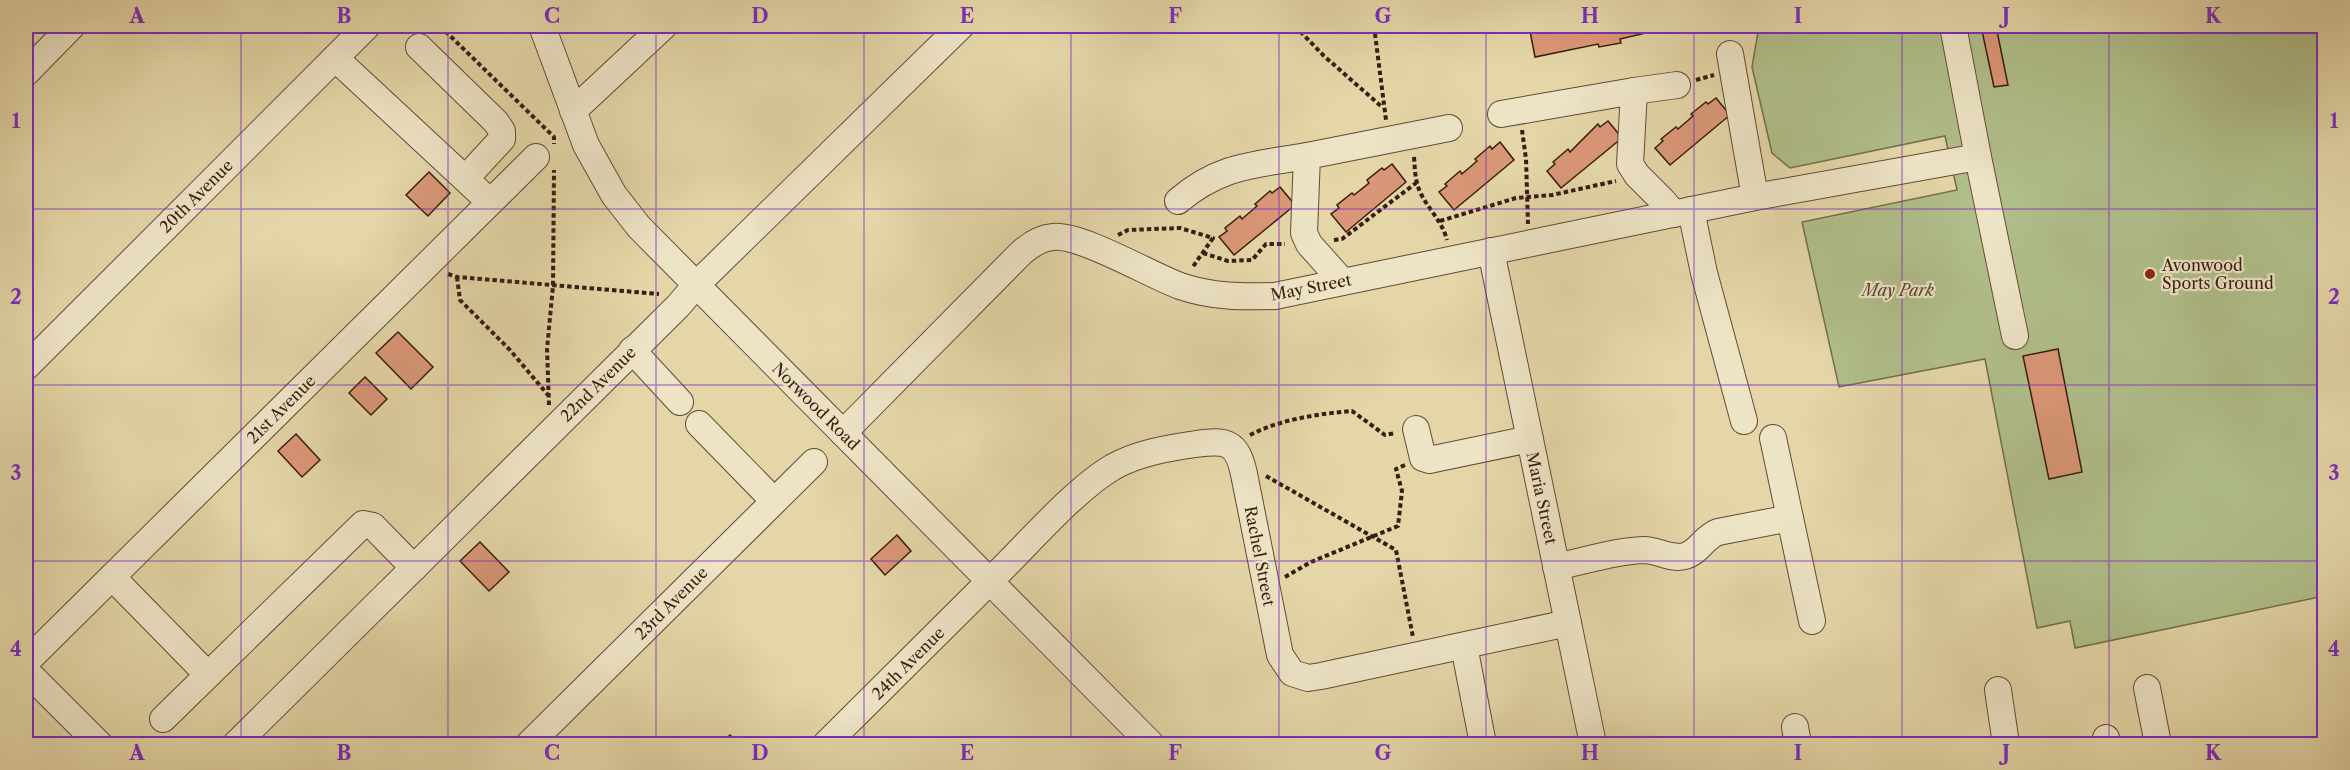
<svg xmlns="http://www.w3.org/2000/svg" width="2350" height="770" font-family="'Libre Caslon Text',serif">
<style>
.green{fill:#b0be8a;stroke:#746d4d;stroke-width:1.5}
.building{fill:#da9777;stroke:#381c10;stroke-width:1.5}
.lines{fill:none;stroke-linecap:round;stroke-linejoin:round}
.minor-casing{stroke:#634a36;stroke-width:28}
.path{stroke:#381c10;stroke-width:4;stroke-dasharray:4.5 3;stroke-linecap:butt}
.minor{stroke:#ede4c6;stroke-width:26}
.grid{fill:none;stroke:#7b2cbf;stroke-width:1.5;stroke-opacity:0.55}
.poi-dot{fill:#8f2418;stroke:#ede4c6;stroke-width:2}
.labels{text-anchor:middle;dominant-baseline:central;stroke-width:4.5;stroke-linejoin:round;paint-order:stroke}
.street-label{font-size:16px;fill:#381c10;stroke:#ede4c6}
.poi-label{font-size:16px;fill:#381c10;stroke:#ede4c6;text-anchor:start}
.park-label{font-size:16px;font-style:italic;fill:#56442e;stroke:#ede4c6}
.neatline{fill:none;stroke:#7b2cbf;stroke-width:2}
.grid-label{font-size:20px;text-anchor:middle;font-weight:bold;fill:#7b2cbf}
</style>
<rect width="100%" height="100%" fill="#e4d6a7"/>
<filter id="stains"><feTurbulence type="fractalNoise" baseFrequency=".00333" numOctaves="4"/><feColorMatrix values="0 0 0 0 .2 0 0 0 0 .09 0 0 0 0 .02 0 0 0 .5 -.17"/></filter>
<radialGradient id="worn" r=".72"><stop offset=".6" stop-color="#630" stop-opacity="0"/><stop offset="1" stop-color="#630" stop-opacity=".3"/></radialGradient>
<path class="green" d="M1759 26H2324V596L2075 648 2070 621 2037 628 1985 359 1839 387 1802 222 1957 190 1945 136 1790 168 1772 153 1752 67Z"/>
<g class="building">
<path d="M1529 26H1675L1620 39 1621 43 1599 47 1598 44 1535 57Z"/>
<path d="M1981 26H1996L2008 85 1994 87Z"/>
<path d="M1716 98 1730 115 1670 165 1655 148 1663 141 1661 139 1676 127 1678 129 1693 116 1691 114 1706 102 1708 104Z"/>
<path d="M1608 121 1622 138 1561 188 1547 171 1555 164 1553 162 1568 149 1570 152 1598 124 1600 127Z"/>
<path d="M1500 142 1514 160 1454 210 1439 192 1447 186 1445 184 1460 171 1462 174 1477 161 1475 159 1490 146 1492 149Z"/>
<path d="M1392 164 1406 182 1346 232 1331 214 1339 208 1337 205 1352 193 1354 195 1369 183 1367 180 1382 168 1384 170Z"/>
<path d="M429 172 450 193 428 216 406 195Z"/>
<path d="M1280 187 1295 205 1234 255 1219 237 1227 231 1225 228 1240 216 1242 219 1257 206 1255 204 1270 191 1272 193Z"/>
<path d="M398 332 433 367 411 389 376 353Z"/>
<path d="M2058 349 2082 472 2049 479 2023 356Z"/>
<path d="M365 377 387 399 371 415 349 393Z"/>
<path d="M296 434 320 460 302 477 278 451Z"/>
<path d="M897 535 911 551 885 575 871 559Z"/>
<path d="M480 542 509 572 489 591 460 561Z"/>
<path d="M730 735 738 744H720Z"/>
</g>
<g class="lines">
<g class="minor-casing">
<g id="minor">
<path d="M542 26 586 145 614 195 639 227 1151 744"/>
<path d="M419 47 496 122 502 131V139L466 178"/>
<path d="M1730 54 1755 197"/>
<path d="M335 58 490 202"/>
<path d="M26 73 72 26"/>
<path d="M1634 91 1677 85"/>
<path d="M573 111 664 26"/>
<path d="M1501 114 1634 91 1630 164 1637 175 1663 201 1674 214"/>
<path d="M1978 157 2015 336"/>
<path d="M1178 201C1220 165 1254 165 1307 156"/>
<path d="M1691 210 1704 273 1744 421"/>
<path d="M1491 251 1593 744"/>
<path d="M1342 281 1309 244 1304 233 1307 156 1449 128"/>
<path d="M632 350 680 402"/>
<path d="M26 367 367 26"/>
<path d="M699 424 774 501"/>
<path d="M1416 429 1423 458 1429 460 1530 439"/>
<path d="M843 433 1021 253C1030 245 1041 238 1053 237 1081 234 1150 275 1180 286 1212 297 1243 297 1275 296L1755 197 1978 157 1953 26"/>
<path d="M1790 518 1812 621"/>
<path d="M1556 567C1584 561 1615 551 1644 550 1658 550 1670 560 1685 556 1699 552 1704 537 1718 532L1790 518 1773 438"/>
<path d="M112 577 208 675 363 524 373 526 414 568"/>
<path d="M1464 646 1483 744"/>
<path d="M26 662 536 157"/>
<path d="M26 671 99 744"/>
<path d="M2147 688 2158 744"/>
<path d="M1998 690 2006 744"/>
<path d="M163 719 208 675"/>
<path d="M1795 727 1798 744"/>
<path d="M2106 738 2107 744"/>
<path d="M236 744 678 306 696 285 961 26"/>
<path d="M529 744 814 462"/>
<path d="M826 744C885 686 944 627 1003 568 1034 537 1076 489 1113 467 1138 453 1168 448 1196 444 1226 440 1237 441 1244 474L1280 655 1292 673 1308 678 1321 676 1568 623"/>
</g>
</g>
<g class="path">
<path d="M440 26 554 137V144"/>
<path d="M1295 26 1324 56 1382 107"/>
<path d="M1374 26 1386 120"/>
<path d="M1696 80 1714 75"/>
<path d="M1522 130 1526 159 1528 224"/>
<path d="M1414 157C1415 170 1415 182 1421 194 1429 210 1442 221 1447 240"/>
<path d="M1440 221 1516 198 1552 195 1616 181"/>
<path d="M1118 235 1128 230 1180 228 1213 238 1192 268"/>
<path d="M1334 240 1342 239 1416 183"/>
<path d="M1203 253 1228 261 1252 260 1266 244H1285"/>
<path d="M448 274 457 277 659 294"/>
<path d="M457 277 460 300 510 350 548 395"/>
<path d="M549 405 547 349 553 286 554 170"/>
<path d="M1250 435C1281 419 1318 414 1352 411L1385 435 1396 433"/>
<path d="M1266 476 1396 550 1413 637"/>
<path d="M1285 577 1311 562 1398 526 1402 491 1396 469 1405 465"/>
</g>
<use href="#minor" class="minor"/>
</g>
<path class="grid" d="M241 26V744M448 26V744M656 26V744M864 26V744M1071 26V744M1279 26V744M1486 26V744M1694 26V744M1902 26V744M2109 26V744M26 209H2324M26 385H2324M26 561H2324"/>
<circle class="poi-dot" cx="2150" cy="274" r="6"/>
<g class="labels">
<g class="street-label">
<text transform="translate(196 196) rotate(-45)">20th Avenue</text>
<text transform="translate(1311 287) rotate(-11)">May Street</text>
<text transform="translate(598 384) rotate(-45)">22nd Avenue</text>
<text transform="translate(816 406) rotate(45)">Norwood Road</text>
<text transform="translate(281 409) rotate(-45)">21st Avenue</text>
<text transform="translate(1542 498) rotate(78)">Maria Street</text>
<text transform="translate(1260 556) rotate(79)">Rachel Street</text>
<text transform="translate(671 603) rotate(-45)">23rd Avenue</text>
<text transform="translate(908 663) rotate(-45)">24th Avenue</text>
</g>
<g class="poi-label">
<text x="2162" y="265">Avonwood<tspan x="2162" dy="18">Sports Ground</tspan></text>
</g>
<g class="park-label">
<text x="1898" y="290">May Park</text>
</g>
</g>
<rect width="2350" height="770" fill="none" stroke="#e4d6a7" stroke-width="66"/>
<rect x="33" y="33" width="2284" height="704" class="neatline"/>
<g class="grid-label">
<text x="137" y="23">A</text>
<text x="344" y="23">B</text>
<text x="552" y="23">C</text>
<text x="760" y="23">D</text>
<text x="967" y="23">E</text>
<text x="1175" y="23">F</text>
<text x="1383" y="23">G</text>
<text x="1590" y="23">H</text>
<text x="1798" y="23">I</text>
<text x="2006" y="23">J</text>
<text x="2213" y="23">K</text>
<text x="16" y="128">1</text>
<text x="2334" y="128">1</text>
<text x="16" y="304">2</text>
<text x="2334" y="304">2</text>
<text x="16" y="480">3</text>
<text x="2334" y="480">3</text>
<text x="16" y="656">4</text>
<text x="2334" y="656">4</text>
<text x="137" y="760">A</text>
<text x="344" y="760">B</text>
<text x="552" y="760">C</text>
<text x="760" y="760">D</text>
<text x="967" y="760">E</text>
<text x="1175" y="760">F</text>
<text x="1383" y="760">G</text>
<text x="1590" y="760">H</text>
<text x="1798" y="760">I</text>
<text x="2006" y="760">J</text>
<text x="2213" y="760">K</text>
</g>
<rect width="100%" height="100%" filter="url(#stains)"/>
<rect width="100%" height="100%" fill="url(#worn)"/>
</svg>
